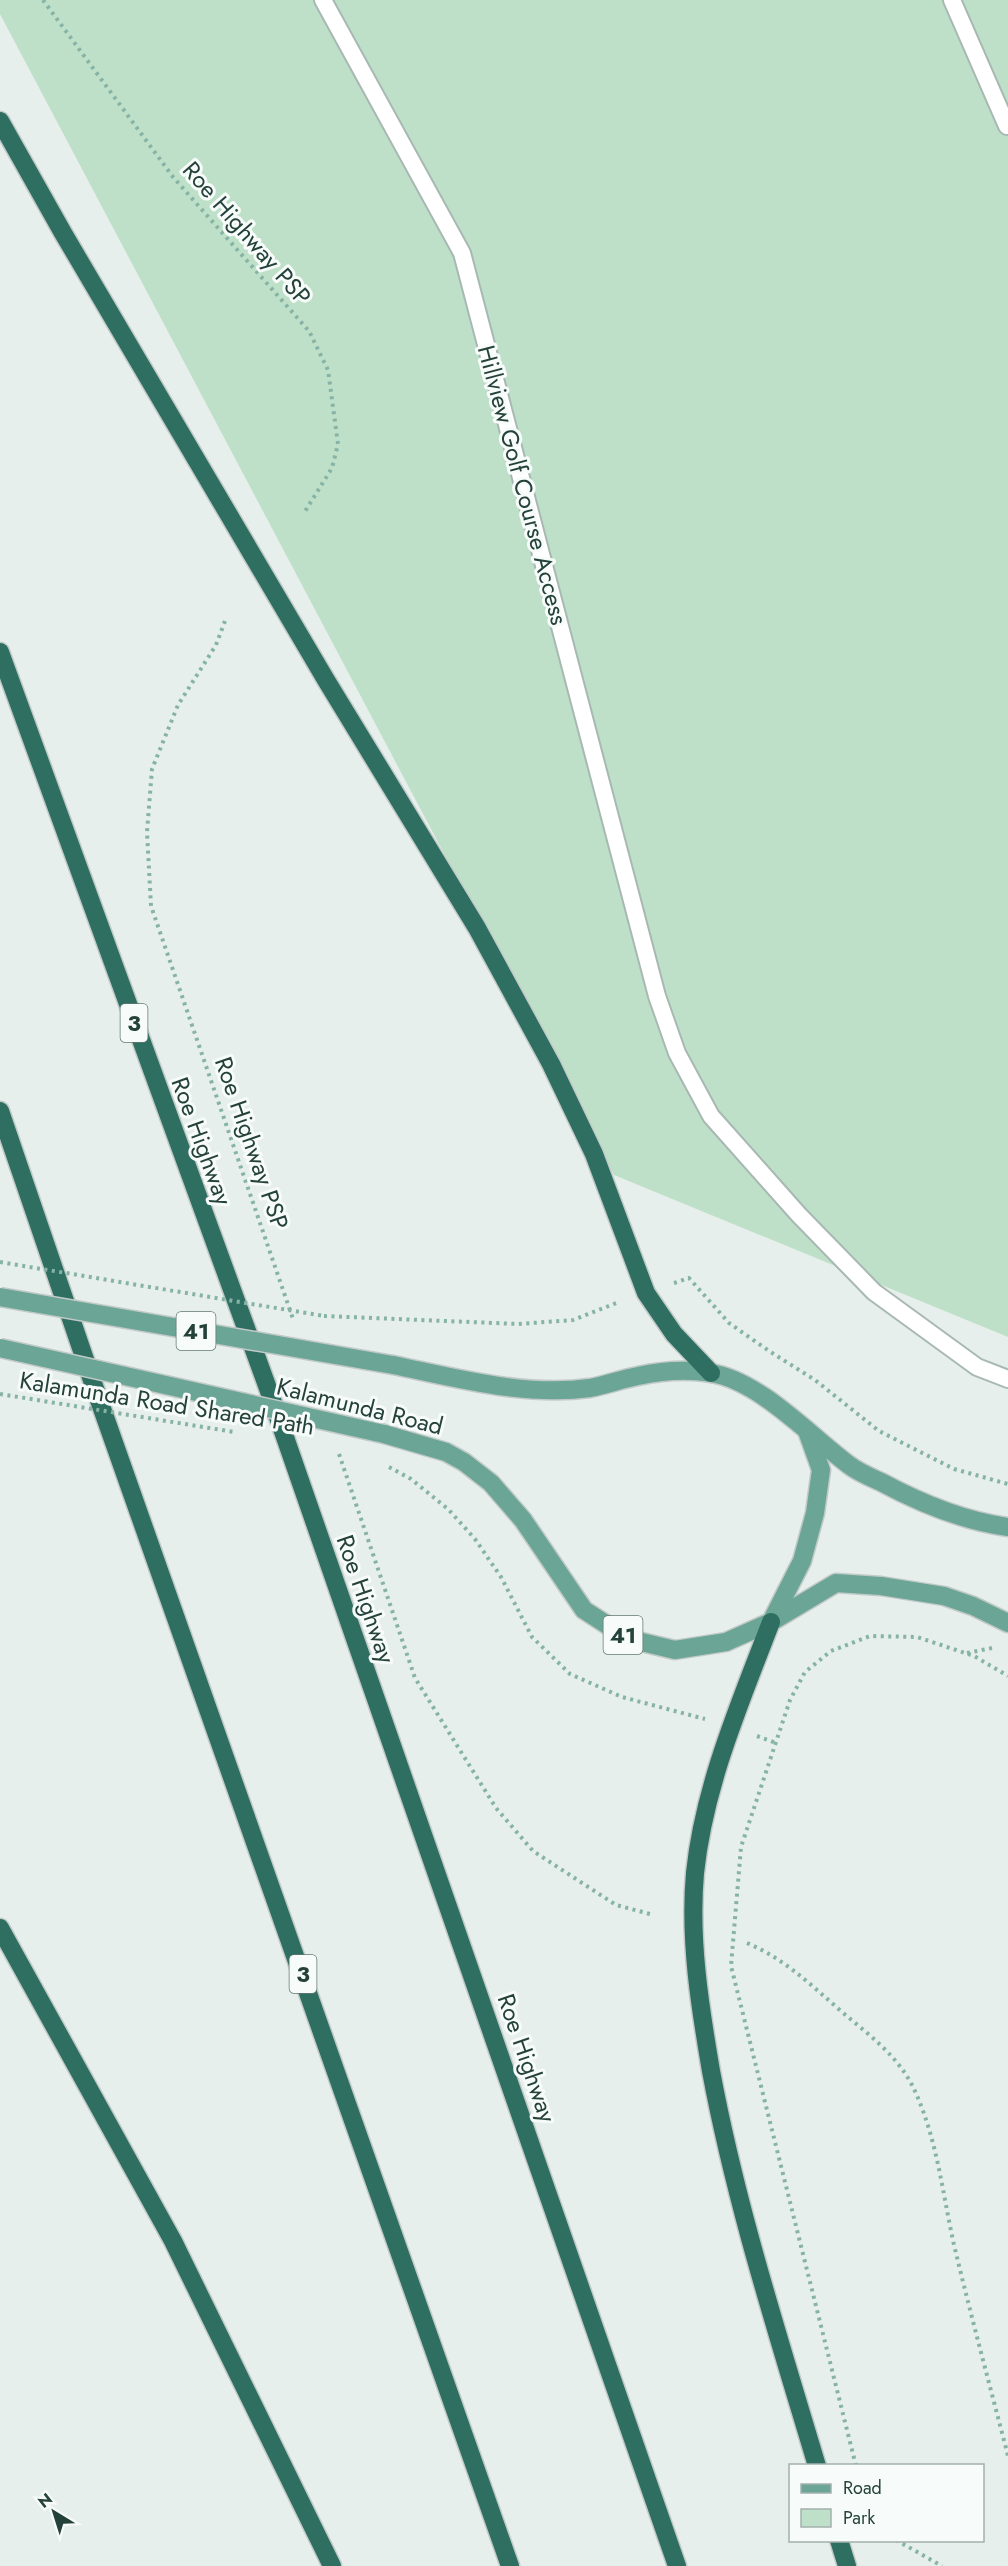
<svg xmlns="http://www.w3.org/2000/svg" width="1008" height="2566" font-family="Jost,sans-serif">
<style>
.green{fill:#bfe0c8}
.lines{fill:none;stroke-linecap:round;stroke-linejoin:round}
.lane-casing{stroke:#a8b8b2;stroke-width:20}
.primary-casing{stroke:#c2cac8;stroke-width:21}
.highway-casing{stroke:#c2cac8;stroke-width:21}
.path{stroke:#86b3a5;stroke-width:4;stroke-dasharray:3 4.5;stroke-linecap:butt}
.lane{stroke:#fff;stroke-width:16}
.primary{stroke:#6aa596;stroke-width:18}
.highway{stroke:#2f6f62;stroke-width:18}
.primary-bridge-casing{stroke:#c2cac8;stroke-width:21;stroke-linecap:butt}
.path-bridge{stroke:#86b3a5;stroke-width:4;stroke-dasharray:3 4.5;stroke-linecap:butt}
.primary-bridge{stroke:#6aa596;stroke-width:18}
.labels{text-anchor:middle;dominant-baseline:central;stroke-width:6;stroke-linejoin:round;paint-order:stroke}
.shield{fill:#f7fbf9;stroke:#637a73;stroke-width:1.5}
.shield-label{font-size:22px;font-weight:bold;fill:#24423a}
.street-label{font-size:24px;fill:#24423a;stroke:#f7fbf9}
</style>
<rect width="100%" height="100%" fill="#e6efeb"/>
<path class="green" d="M0 0H1008V1337L614 1175 0 14Z"/>
<g class="lines">
<g class="lane-casing">
<g id="lane">
<path d="M323 0 462 253 657 996 677 1053 711 1116 799 1215 874 1292 977 1367 1008 1379"/>
<path d="M952 0 1007 126"/>
</g>
</g>
<g class="primary-casing">
<g id="primary">
<path d="M393 1365C456 1378 525 1397 590 1388 606 1385 622 1379 638 1376 661 1371 688 1369 711 1373 760 1381 810 1436 849 1465 858 1472 870 1477 881 1482 920 1503 963 1521 1008 1527"/>
<path d="M384 1434 446 1452 464 1462 491 1483 523 1520 584 1610 629 1639 675 1650 726 1642 771 1622 836 1583 881 1586 944 1596 973 1606 1008 1623"/>
<path d="M771 1622 802 1561 815 1513 821 1470 807 1431"/>
</g>
</g>
<g class="highway-casing">
<g id="highway">
<path d="M0 121 63 233 326 680 477 928 551 1064 594 1154 646 1293 674 1334 711 1373"/>
<path d="M0 652 270 1394 677 2566"/>
<path d="M0 1111 93 1383 510 2566"/>
<path d="M771 1622C740 1703 704 1786 695 1873 689 1939 700 2007 711 2071 736 2205 778 2335 817 2466"/>
<path d="M0 1928 173 2241 332 2566"/>
<path d="M839 2540 847 2566"/>
</g>
</g>
<g class="path">
<path d="M43 0 173 177 309 331 328 370 338 444 332 468 304 513"/>
<path d="M225 621 216 645 178 705 152 769 147 832 151 906 293 1319"/>
<path d="M674 1283 689 1278 729 1323 769 1351 815 1380 879 1431 954 1469 1008 1484"/>
<path d="M324 1316 518 1324 573 1320 619 1302"/>
<path d="M339 1454 415 1678 496 1808 533 1851 616 1905 650 1914"/>
<path d="M389 1467 411 1479 448 1509 475 1539 501 1577 532 1637 570 1674 622 1697 705 1719"/>
<path d="M967 1653 992 1648"/>
<path d="M757 1736 776 1743"/>
<path d="M747 1943C785 1959 811 1985 842 2012 868 2034 897 2055 913 2087 937 2137 942 2191 954 2245 971 2316 990 2386 1008 2456"/>
<path d="M856 2466 731 1966 741 1847 790 1700 805 1672 831 1651 870 1636 917 1637 974 1656 1008 1676"/>
<path d="M896 2540 942 2566"/>
</g>
<use href="#lane" class="lane"/>
<use href="#primary" class="primary"/>
<use href="#highway" class="highway"/>
<g class="primary-bridge-casing">
<g id="primary-bridge">
<path d="M0 1297 393 1365"/>
<path d="M0 1348 384 1434"/>
</g>
</g>
<g class="path-bridge">
<path d="M0 1262 324 1316"/>
<path d="M0 1394 234 1432"/>
</g>
<use href="#primary-bridge" class="primary-bridge"/>
</g>
<g class="labels">
<g class="shield">
<rect x="120.5" y="1004" width="27" height="38" rx="4.5"/>
<rect x="176.5" y="1312" width="39" height="38" rx="4.5"/>
<rect x="603.5" y="1616" width="39" height="38" rx="4.5"/>
<rect x="289.5" y="1955" width="27" height="38" rx="4.5"/>
</g>
<g class="shield-label">
<text x="134" y="1023">3</text>
<text x="196" y="1331">41</text>
<text x="623" y="1635">41</text>
<text x="303" y="1974">3</text>
</g>
<g class="street-label">
<text transform="translate(247 233) rotate(49)">Roe Highway PSP</text>
<text transform="translate(523 485) rotate(75)">Hillview Golf Course Access</text>
<text transform="translate(202 1141) rotate(70)">Roe Highway</text>
<text transform="translate(252 1143) rotate(71)">Roe Highway PSP</text>
<text transform="translate(167 1403) rotate(9)">Kalamunda Road Shared Path</text>
<text transform="translate(360 1406) rotate(14)">Kalamunda Road</text>
<text transform="translate(366 1599) rotate(71)">Roe Highway</text>
<text transform="translate(527 2058) rotate(71)">Roe Highway</text>
</g>
</g>
<rect x="789" y="2464" width="195" height="78" fill="#f7fbf9" stroke="#a3b1ad" stroke-width="1.5"/>
<rect x="801" y="2484" width="30" height="9" fill="#6aa596" stroke="#a3b1ad" stroke-width="1.5"/>
<text x="843" y="2494" font-size="18" fill="#24423a">Road</text>
<rect x="801" y="2509" width="30" height="18" fill="#bfe0c8" stroke="#a3b1ad" stroke-width="1.5"/>
<text x="843" y="2524" font-size="18" fill="#24423a">Park</text>
<g transform="translate(54 2512) rotate(322)" stroke="#f7fbf9" stroke-width="4.5" paint-order="stroke">
<path d="M0-4.5L10 22L0 15L-10 22Z" fill="#24423a"/>
<text y="-9" font-size="16" font-weight="bold" text-anchor="middle" fill="#24423a">N</text>
</g>
</svg>
